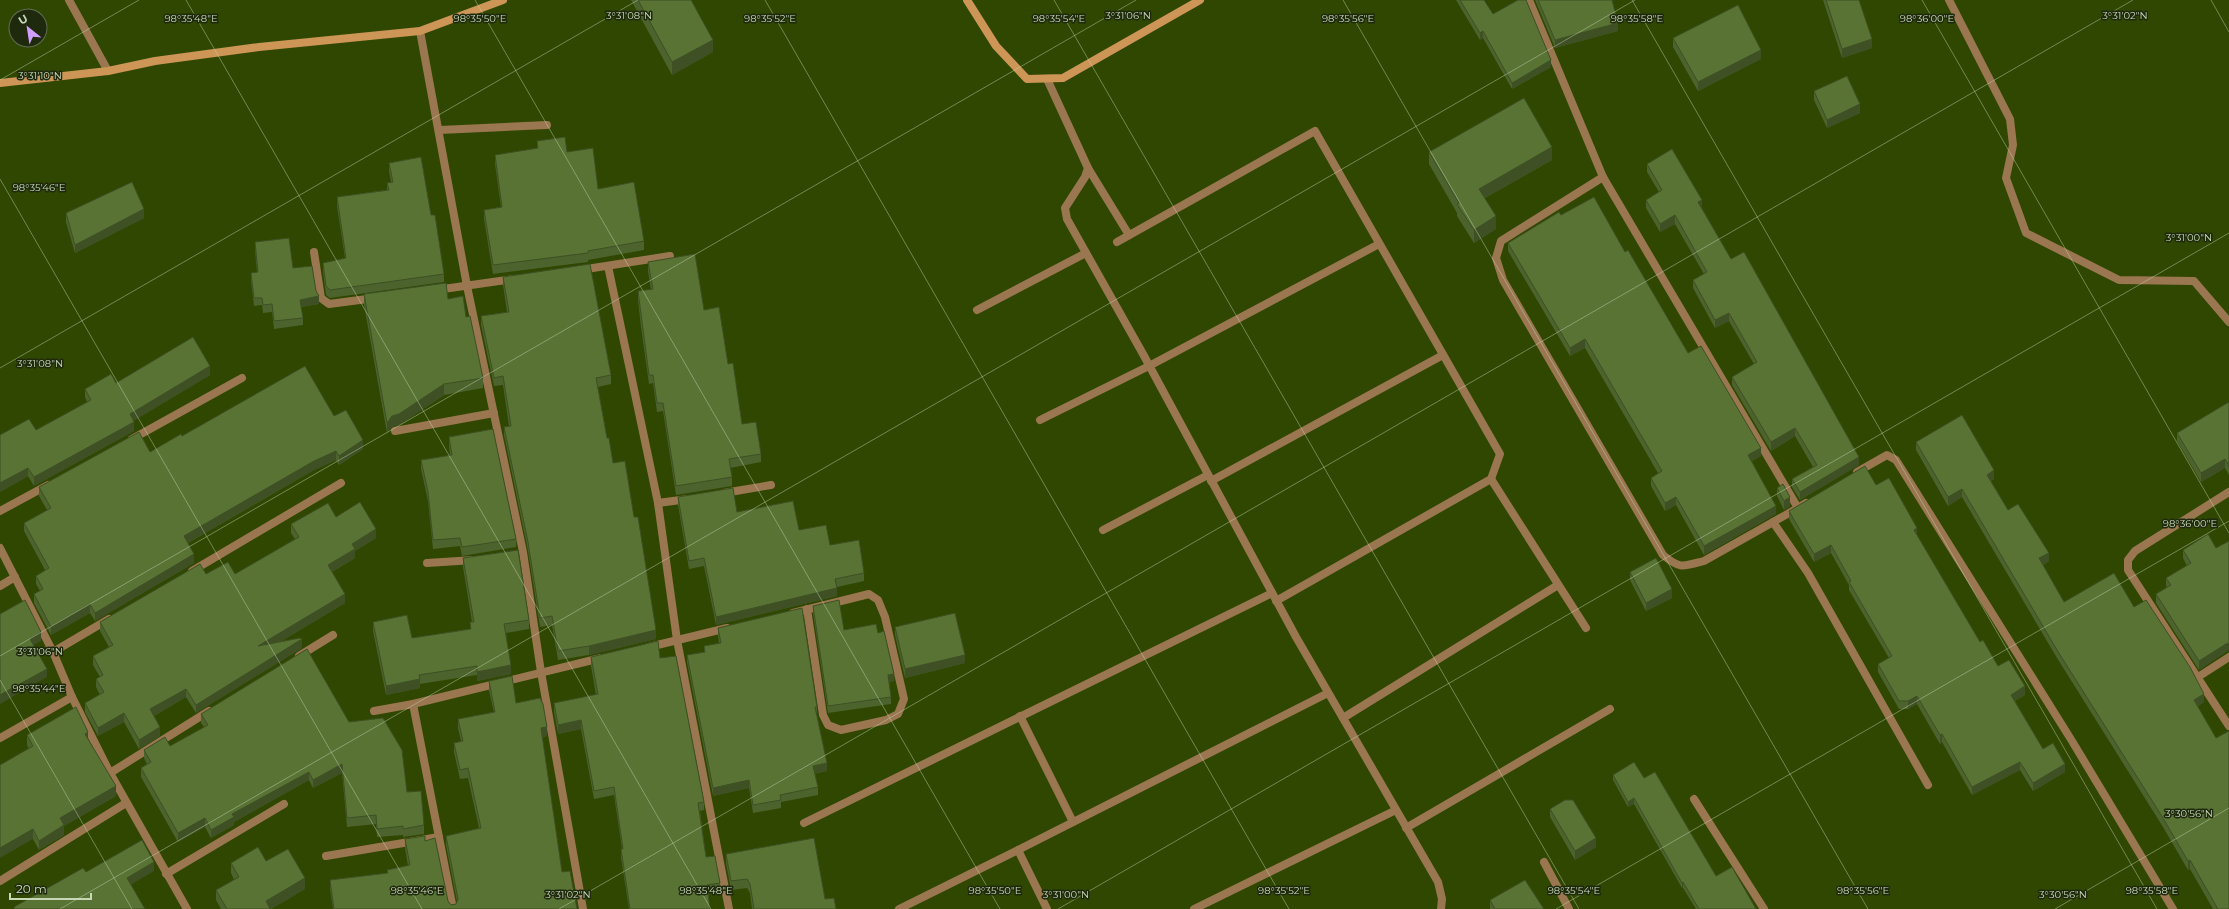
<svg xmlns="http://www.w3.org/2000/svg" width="2229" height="909" font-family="Montserrat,sans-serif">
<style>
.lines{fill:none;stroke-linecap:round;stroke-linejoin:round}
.lane{stroke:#9a7750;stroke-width:8}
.street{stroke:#9a7750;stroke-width:8}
.secondary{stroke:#cd9556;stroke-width:8}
.wall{fill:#4c632d}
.shaded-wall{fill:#3e5024}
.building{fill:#587334;stroke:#3e5024}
.ticks{fill:none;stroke:#c8d8b7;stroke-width:1;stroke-opacity:0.45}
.ticks-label{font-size:10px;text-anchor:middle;fill:#c8d8b7;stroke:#1e290e;stroke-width:3;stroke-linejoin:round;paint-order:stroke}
</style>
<rect width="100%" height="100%" fill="#2f4700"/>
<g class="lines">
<path class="lane" d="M69 0 108 71"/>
<g class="street">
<path d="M1529 0 1603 177 1798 508 1806 503"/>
<path d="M1949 0 2010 119 2013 145 2006 178 2026 233 2119 280 2194 281 2229 322"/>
<path d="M420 31 467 286 523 552 541 672 583 909"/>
<path d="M1047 79 1088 168 1085 177 1065 208 1067 219 1143 354 1296 637 1438 882 1442 899 1441 909"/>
<path d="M440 130 547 125"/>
<path d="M1088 168 1129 235"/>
<path d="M1603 177 1501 241 1496 258 1503 280 1663 555C1680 569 1682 567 1704 561L1798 508"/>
<path d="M1117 242 1315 131 1500 454 1491 479 1276 601"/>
<path d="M314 252 321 298 329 304 375 298"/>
<path d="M608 266 658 503 677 640 729 909"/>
<path d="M580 270 670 256"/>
<path d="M436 290 514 279"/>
<path d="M977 310 1086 253"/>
<path d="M1040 420 1149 366 1379 244"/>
<path d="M395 431 494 413"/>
<path d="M132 439 242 378"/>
<path d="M1857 472 1887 455 1896 460 2072 741 2173 909"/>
<path d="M1491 479 1586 628"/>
<path d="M1211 481 1443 355"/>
<path d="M2229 492 2135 551 2128 560V570L2229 726"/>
<path d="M724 493 771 485"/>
<path d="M658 503 688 499"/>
<path d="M0 511 48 485"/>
<path d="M1773 522 1808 573 1928 785"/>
<path d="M1103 530 1208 475"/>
<path d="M0 548 53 652 72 697 110 773 187 909"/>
<path d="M427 563 474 560"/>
<path d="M192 571 341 483"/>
<path d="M0 586 15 577"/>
<path d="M793 613 869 594 878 600 885 617 904 699 898 714 886 720 841 730 828 725 823 715 807 609"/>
<path d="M649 647 727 628"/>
<path d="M53 652 109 619"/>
<path d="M299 656 333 635"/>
<path d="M2198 677 2229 657"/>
<path d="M413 704 453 909"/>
<path d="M374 711 413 704 601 658"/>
<path d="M1020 716 1073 822"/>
<path d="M1343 718 1558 585"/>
<path d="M0 738 72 697"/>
<path d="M110 773 209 711"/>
<path d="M1694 799 1764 909"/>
<path d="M804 823 1272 593"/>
<path d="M1406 828 1610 709"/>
<path d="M326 856 439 837"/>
<path d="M1544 862 1569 909"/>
<path d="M166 874 284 804"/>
<path d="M0 881 126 803"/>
<path d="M899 909 1018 850"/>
<path d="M1047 909 1018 850 1328 693"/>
<path d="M1194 909 1396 810"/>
</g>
<g class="secondary">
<path d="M967 0 996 46 1027 79 1063 78 1200 0"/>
<path d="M0 83 108 71 155 61 259 47 420 31 503 0"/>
</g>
</g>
<g class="wall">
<path d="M631 0H691L713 52 672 75Z"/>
<path d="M1456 0H1484L1493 14 1551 67 1512 89 1483 38 1480 40Z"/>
<path d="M1535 0H1612L1618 31 1555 48Z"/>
<path d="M1823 0H1859L1872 48 1842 58Z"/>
<path d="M1673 38 1761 59 1698 91 1673 47Z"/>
<path d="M1814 91 1860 113 1827 128 1814 100Z"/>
<path d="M537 141 567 152 598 189 644 241V250L588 260V262L493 274 484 219V210L501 207 495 164V155L537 149Z"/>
<path d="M1429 152 1552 160 1485 198 1496 229 1474 243 1457 216V213L1429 164Z"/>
<path d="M389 163 431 215 444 274V282L330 298 326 295 323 272V263L345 258 337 206V197L387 190V183L391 182 389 171Z"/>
<path d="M1647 164 1702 208 1731 259 1859 465 1800 500 1792 487V479L1813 467 1795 436 1771 451 1732 385V377L1754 364 1729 321 1715 328 1693 288V280L1704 274 1675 224 1660 232 1646 208V200L1659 192 1647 172Z"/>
<path d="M66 213 144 218 75 253 66 222Z"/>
<path d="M1561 215 1625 252 1688 353 1761 456 1752 461 1776 514 1704 555 1676 505 1665 511 1651 486V478L1658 473 1585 348 1570 356 1508 251V243Z"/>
<path d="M255 242 293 268 316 291 319 304 301 307 303 318V325L274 329 272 312 263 313 262 305 254 306 251 281V273L257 272 255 250Z"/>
<path d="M648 262 704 310 728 364 742 424 761 454V462L730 468 732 477V486L676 495 663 411 657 412 653 383 649 384 641 327 638 300V291L651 290 648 271Z"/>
<path d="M503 277 611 375V384L598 387 607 438 613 463 634 517 656 639 589 655 558 660 552 625 540 627 528 551 504 435V427L509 426 503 385 494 386 481 325V316L507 312 503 285Z"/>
<path d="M364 294 448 299 466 317 483 378V388L444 395 399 425 392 427 387 433 364 305Z"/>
<path d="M210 375 133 421 134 431 34 486 28 476 0 492 36 430 87 402 85 397V389L116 383Z"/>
<path d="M2229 402V475L2225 468 2201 482 2177 441V433Z"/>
<path d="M334 416 363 449 339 465 336 460 314 470 188 543 194 563 95 621 90 613 51 635 34 603V594L40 591 36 584V576L45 570 24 531V523L47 510 39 496V487L150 452 182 436Z"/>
<path d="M449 437 516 539V547L462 556 460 546 433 549 428 501 421 469V460L450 456 449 445Z"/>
<path d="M1916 442 1994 479 1991 481 2008 510 2049 561 2043 565 2064 602 2134 607 2204 702 2198 706 2229 909H2213L2190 869 2188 870 2163 827 2057 658 1962 497 1948 506 1916 450Z"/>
<path d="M1876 485 1917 535 1980 642 1998 666 2025 695 2015 701 2043 749 2065 772 2033 791 2020 770 1972 795 1942 742 1940 744 1917 704 1908 709H1899L1878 672V664L1889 658 1849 590V585L1831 553 1814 562 1789 519V511Z"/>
<path d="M1777 488 1790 506 1784 510 1777 496Z"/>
<path d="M678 497 737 512 799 530 830 545 864 573V581L837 587V596L716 625 704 566 689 569 678 505Z"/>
<path d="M336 517 376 538 355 551V558L332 572 345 603 280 642 302 648 196 713 186 697 154 716 160 736 139 749 124 722 98 736 85 712V703L100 695 96 687V679L100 677 93 665V656L109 647 100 631V622L206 574H235L295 539 291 533V524Z"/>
<path d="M2216 548 2226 652 2199 670 2156 603V594L2167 587 2166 586V578L2187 566 2183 558V550Z"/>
<path d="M463 558 529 620V629L506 633 511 674 477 681V675L420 684V688L386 695 373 631V622L412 638 470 629V622H472L463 567Z"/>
<path d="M1630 572 1672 598 1646 611 1630 580Z"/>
<path d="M813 606 844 630 878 633 894 681 889 682 891 697V704L828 713 813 613Z"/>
<path d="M895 627 965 663 905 678 895 635Z"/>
<path d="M718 628 817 707V715L827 771 814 774 818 787V795L781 802V808L753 813 749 788 713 796 687 662V655L704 652V646L719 643 718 636Z"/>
<path d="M591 657 660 658 704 802V810L700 811 706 857 720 883V891L708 893 710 909H629L621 858V849H622L614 795 594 799 581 729 558 734 554 712V703L596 695 591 666Z"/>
<path d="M489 681 516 703 547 736 542 737 562 872 577 909H333L330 889V880L387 873V870L408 866 405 848V839L425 841 448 901 451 905 456 904 457 902 446 845V836L479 828 468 778 460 779 454 752V743L461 741 458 728V719L494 712 489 691Z"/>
<path d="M201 714 349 722 407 792 424 825V834L403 837V835L377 837 376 824 347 827 342 773 313 788 309 780 234 822V825L211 838 205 827 178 842 141 777V768L147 764 144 758V750L170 746 204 727 201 723Z"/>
<path d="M27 735 88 740 116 796 64 826V835L39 850 33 839 29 749 27 745Z"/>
<path d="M1613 775 1644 778 1716 876 1756 909H1696L1683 888H1682L1634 804 1628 807 1613 780Z"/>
<path d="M1550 809 1596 847 1575 860 1550 817Z"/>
<path d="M726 854 825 899 836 909H752L750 893 747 888 731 890 726 863Z"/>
<path d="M266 861 305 889 271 909H221L216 900V890L234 880 231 873V863Z"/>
<path d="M1490 900 1544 909H1490Z"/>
</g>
<g class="shaded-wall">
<path d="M1618 23V31L1555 48V40Z"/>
<path d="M1483 31V38L1480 40V33Z"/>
<path d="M1872 39V48L1842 58V49Z"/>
<path d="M713 40V52L672 75V62Z"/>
<path d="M1761 50V59L1698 91V82Z"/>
<path d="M1551 60V67L1512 89V83Z"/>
<path d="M1860 104V113L1827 128V120Z"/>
<path d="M1552 147V160L1479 201V189Z"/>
<path d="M1702 200V208L1698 202Z"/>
<path d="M144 209V218L75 253V245Z"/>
<path d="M1675 215V224L1660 232V224Z"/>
<path d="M1496 216V229L1474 243V230Z"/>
<path d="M319 296V304L300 307V300Z"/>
<path d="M1729 313V321L1715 328V320Z"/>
<path d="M1585 339V348L1570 356V348Z"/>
<path d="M210 366V375L130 423V414Z"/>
<path d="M444 384V395L399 425 392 427 387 433V423L392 416Z"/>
<path d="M134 422V431L34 486V477Z"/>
<path d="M1795 428V436L1771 451V442Z"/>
<path d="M363 440V449L339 465V456Z"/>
<path d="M1761 448V456L1748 463V455Z"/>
<path d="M336 451V460L314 470 184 545V536L314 461Z"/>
<path d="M1859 457V465L1800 500V492Z"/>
<path d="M2225 459V468L2201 482V473Z"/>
<path d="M28 468V476L0 492V483Z"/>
<path d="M1994 470V479L1987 483V475Z"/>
<path d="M1962 489V497L1948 506V497Z"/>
<path d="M1676 497V505L1665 511V503Z"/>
<path d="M1790 497V506L1784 510V501Z"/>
<path d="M1776 506V514L1704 555V546Z"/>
<path d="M1917 528V536L1914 530Z"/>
<path d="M376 529V538L355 551V558L328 574V565L352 544Z"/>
<path d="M1831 545V553L1814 562V554Z"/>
<path d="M2049 553V561L2039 567V558Z"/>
<path d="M194 554V563L95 621V613Z"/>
<path d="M837 588V596L716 625V617Z"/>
<path d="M1672 589V598L1646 611V603Z"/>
<path d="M345 594V603L258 655V646Z"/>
<path d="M90 604V613L51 635V627Z"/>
<path d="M656 630V639L589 655V646Z"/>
<path d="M41 632V641L30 647V639Z"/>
<path d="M302 639V648L196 713V705Z"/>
<path d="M2229 643V651L2226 652 2199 670V661L2226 644Z"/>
<path d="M965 655V663L905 678V669Z"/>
<path d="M511 665V674L477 681V672Z"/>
<path d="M47 669V677L0 704V695Z"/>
<path d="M894 674V681L888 682V675Z"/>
<path d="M420 679V688L386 695V686Z"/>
<path d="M2025 686V695L2011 703V695Z"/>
<path d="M186 689V697L150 718V709Z"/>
<path d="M2204 694V702L2194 708V700Z"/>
<path d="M1917 696V704L1908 709V701Z"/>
<path d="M124 713V722L98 736V728Z"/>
<path d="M581 720V729L558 734V725Z"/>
<path d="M160 727V736L139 749V740Z"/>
<path d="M547 727V736L541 737V728Z"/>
<path d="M88 732V742L85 734Z"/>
<path d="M1942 734V742L1940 744V735Z"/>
<path d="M2020 762V770L1972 795V787Z"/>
<path d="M827 763V771L813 774V766Z"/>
<path d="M342 764V773L313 788V780Z"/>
<path d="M2065 764V772L2033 791V783Z"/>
<path d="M309 772V780L234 822V825L211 838V830L232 814Z"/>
<path d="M749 780V788L713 796V788Z"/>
<path d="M116 786V796L64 826V835L39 850V841L60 818Z"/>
<path d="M1634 798V804L1628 807V802Z"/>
<path d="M205 818V827L178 842V833Z"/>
<path d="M33 829V839L0 858V848Z"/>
<path d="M1596 838V847L1575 860V851Z"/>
<path d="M2190 860V869L2188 870V861Z"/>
<path d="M154 862V871L127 887V878Z"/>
<path d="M305 878V889L271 909H266V901Z"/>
<path d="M1683 882V888H1682V883Z"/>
</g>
<g class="building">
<path d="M638 0H691L713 40 672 62Z"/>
<path d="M1460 0H1484L1493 14 1518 0H1526L1551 60 1512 83 1483 31 1480 33Z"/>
<path d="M1538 0H1612L1618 23 1555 40Z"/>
<path d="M1826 0H1859L1872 39 1842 49Z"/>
<path d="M1738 5 1761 50 1698 82 1673 38Z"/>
<path d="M1847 76 1860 104 1827 120 1814 91Z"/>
<path d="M1524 98 1552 147 1479 189 1496 216 1474 230 1457 204 1459 203 1429 152Z"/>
<path d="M565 137 567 152 593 148 598 189 634 182 644 241 588 251V253L493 265 484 210 502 207 495 155 538 148 537 141Z"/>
<path d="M1672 149 1702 200 1698 202 1731 259 1744 252 1859 457 1800 492 1792 479 1817 465 1795 428 1771 442 1732 377 1757 362 1729 313 1715 320 1693 280 1707 272 1675 215 1660 224 1646 200 1662 190 1647 164Z"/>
<path d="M421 157 431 215H435L444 274 330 290 326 286 323 263 346 258 337 197 389 190 387 183 393 182 389 163Z"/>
<path d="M132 182 144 209 75 245 66 213Z"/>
<path d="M1594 197 1625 252 1628 250 1688 353 1701 346 1761 448 1748 455 1776 506 1704 546 1676 497 1665 503 1651 478 1662 471 1585 339 1570 348 1508 243 1559 212 1561 215Z"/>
<path d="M289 238 293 268 312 266 316 291 319 296 300 300 303 318 274 321 272 304 263 305 262 298H254L251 273 258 272 255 242Z"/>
<path d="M695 254 704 310 719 307 728 364 733 363 742 424 756 422 761 454 729 459 732 477 676 486 663 403H657L653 375H649L638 291 653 289 648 262Z"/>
<path d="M590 264 611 375 596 378 607 438H609L613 463 625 461 634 517H638L656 630 589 646 558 651 552 616 540 618 528 542 504 427 511 426 503 376 494 378 481 316 509 312 503 277Z"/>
<path d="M446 283 448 299 463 296 466 317 470 316 483 378 444 384 399 414 392 416 387 423 364 294Z"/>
<path d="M193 337 210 366 130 414 134 422 34 477 28 468 0 483V435L29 419 36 430 91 400 85 389 111 374 116 383Z"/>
<path d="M305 366 334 416 346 410 363 440 339 456 336 451 314 461 184 536 194 554 95 613 90 604 51 627 34 594 43 589 36 576 49 568 24 523 51 508 39 487 139 432 150 452 181 434 182 436Z"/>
<path d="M2229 402V466L2225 459 2201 473 2177 433Z"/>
<path d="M1962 415 1994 470 1987 475 2008 510 2018 504 2049 553 2039 558 2064 602 2114 573 2134 607 2146 600 2190 667 2204 694 2194 700 2216 738 2229 731V909H2218L2190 860 2188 861 2163 818 2057 650 1962 489 1948 497 1916 442Z"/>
<path d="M493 429 516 539 462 547 460 538 433 540 428 492 421 460 452 455 449 437Z"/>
<path d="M1865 466 1876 485 1889 478 1917 528 1914 530 1980 642 1983 640 1998 666 2009 660 2025 686 2011 695 2043 749 2053 743 2065 764 2033 783 2020 762 1972 787 1942 734 1940 735 1917 696 1908 701H1899L1878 664 1892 656 1849 582 1851 581 1831 545 1814 554 1789 511Z"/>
<path d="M1783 484 1790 497 1784 501 1777 488Z"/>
<path d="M733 488 737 512 793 501 799 530 826 525 830 545 859 540 864 573 835 579 837 588 716 617 704 558 689 561 678 497Z"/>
<path d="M360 502 376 529 352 544 355 549 328 565 345 594 258 646 300 638 302 639 196 705 186 689 150 709 160 727 139 740 124 713 98 728 85 703 104 692 96 679 103 675 93 656 113 645 100 622 200 564 206 574 228 562 235 574 299 537 291 524 328 503 336 517Z"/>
<path d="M2208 534 2216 548 2229 541V643L2226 644 2199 661 2156 594 2171 585 2166 578 2191 563 2183 550Z"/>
<path d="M518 550 529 620 504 624 511 665 477 672V666L419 675 420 679 386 686 373 622 407 615 412 638 471 629 470 622H474L463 558Z"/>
<path d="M1656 558 1672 589 1646 603 1630 572Z"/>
<path d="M25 600 41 632 30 639 47 669 0 695V614Z"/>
<path d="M839 600 844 630 876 624 878 633 884 631 894 674 888 675 891 697 828 706 813 606Z"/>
<path d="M802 608 817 707H815L827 763 813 766 818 787 780 795 781 800 753 805 749 780 713 788 687 655 705 652 704 646 721 643 718 628Z"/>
<path d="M955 613 965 655 905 669 895 627Z"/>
<path d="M658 641 660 658 676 656 704 802 698 803 706 857 715 856 720 883 707 885 710 909H630L621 849H623L614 787 594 791 581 720 558 725 554 703 598 694 591 657Z"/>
<path d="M307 649 349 722 383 718 402 750 407 792 421 791 424 825 403 829V826L377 829 376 815 347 818 342 764 313 780 309 772 232 814 234 817 211 830 205 818 178 833 141 768 151 762 144 750 165 737 170 746 208 725 201 714Z"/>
<path d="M512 676 516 703 540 698 543 704 547 727 541 728 562 872 570 871 577 909H334L330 880 388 873 387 870 410 865 405 839 425 836V841L435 838 448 901 451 905 456 904 458 899 446 836 481 828 468 768 460 770 454 743 463 741 458 719 495 712 489 681Z"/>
<path d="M76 707 88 732 85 734 116 786 60 818 64 825 39 841 33 829 0 848V765L33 746 27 735Z"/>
<path d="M1634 762 1644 778 1655 772 1716 876 1732 867 1756 909H1699L1683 882 1682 883 1634 798 1628 802 1613 775Z"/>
<path d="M1565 800H1573L1596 838 1575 851 1550 809Z"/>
<path d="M814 838 825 899 834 898 836 909H754L750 884 747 879 731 881 726 854Z"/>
<path d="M142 840 154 862 127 878 145 909H14H15L14 907 83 868 86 872Z"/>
<path d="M258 847 266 861 288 849 305 878 266 901 270 909H227L216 890 239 877 231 863Z"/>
<path d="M1525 880 1544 909H1495L1490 900Z"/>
</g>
<path class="ticks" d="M186 0 711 909M475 0 1000 909M765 0 1289 909M1054 0 1579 909M1343 0 1868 909M1632 0 2157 909M1922 0 2229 533M2211 0 2229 32M0 80 139 0M0 179 422 909M0 368 638 0M0 656 1136 0M0 680 132 909M60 909 1635 0M559 909 2133 0M1058 909 2229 233M1556 909 2229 521M2055 909 2229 808"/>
<g class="ticks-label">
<text x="629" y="19">3°31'08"N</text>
<text x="2125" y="19">3°31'02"N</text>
<text x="1128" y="19">3°31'06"N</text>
<text x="191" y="22">98°35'48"E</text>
<text x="480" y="22">98°35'50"E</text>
<text x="770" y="22">98°35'52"E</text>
<text x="1059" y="22">98°35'54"E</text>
<text x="1348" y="22">98°35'56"E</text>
<text x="1637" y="22">98°35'58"E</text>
<text x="1927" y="22">98°36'00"E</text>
<text x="40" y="79">3°31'10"N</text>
<text x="39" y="191">98°35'46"E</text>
<text x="2189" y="241">3°31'00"N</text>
<text x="40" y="367">3°31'08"N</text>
<text x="2190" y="527">98°36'00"E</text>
<text x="40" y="655">3°31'06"N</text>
<text x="39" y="692">98°35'44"E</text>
<text x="2189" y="817">3°30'56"N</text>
<text x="417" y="894">98°35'46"E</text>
<text x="706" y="894">98°35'48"E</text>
<text x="995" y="894">98°35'50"E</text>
<text x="1284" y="894">98°35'52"E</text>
<text x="1574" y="894">98°35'54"E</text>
<text x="1863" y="894">98°35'56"E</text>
<text x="2152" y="894">98°35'58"E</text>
<text x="568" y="898">3°31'02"N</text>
<text x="1066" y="898">3°31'00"N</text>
<text x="2063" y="898">3°30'56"N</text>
</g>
<g transform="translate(28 28) rotate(330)"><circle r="19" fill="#1e290e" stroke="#626f52"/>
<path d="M0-3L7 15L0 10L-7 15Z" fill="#d19dfe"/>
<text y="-6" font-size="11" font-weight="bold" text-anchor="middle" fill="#c8d8b7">U</text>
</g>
<path d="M10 893v6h81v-6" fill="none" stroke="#c8d8b7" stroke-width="2"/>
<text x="16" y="893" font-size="12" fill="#c8d8b7" stroke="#1e290e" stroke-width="3" paint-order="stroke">20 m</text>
</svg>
